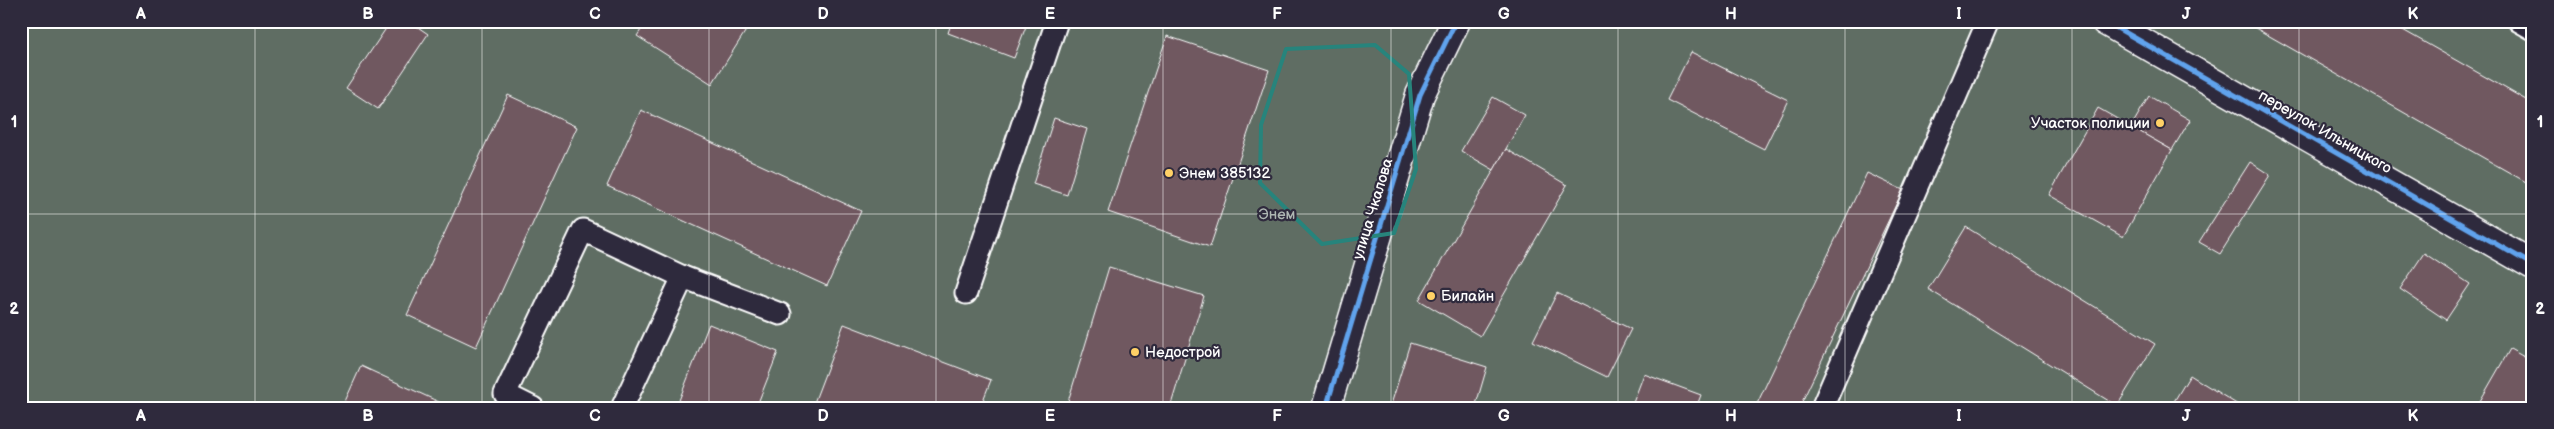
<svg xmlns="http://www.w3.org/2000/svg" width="2554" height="429" font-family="'Balsamiq Sans',sans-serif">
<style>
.green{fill:#5e6d64;stroke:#aeb6b2}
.building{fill:#705961;stroke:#fff}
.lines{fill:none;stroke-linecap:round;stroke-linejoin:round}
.service-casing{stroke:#fff;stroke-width:25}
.minor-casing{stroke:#fff;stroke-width:31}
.service{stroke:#2f2a3d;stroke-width:21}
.minor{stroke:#2f2a3d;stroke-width:28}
.cycleway-casing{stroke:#2f2a3d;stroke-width:8}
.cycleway{stroke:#60a3ed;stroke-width:5}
.marked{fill:none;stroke:#27847c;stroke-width:4;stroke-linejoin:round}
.grid{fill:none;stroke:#fff;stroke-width:1;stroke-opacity:0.55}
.poi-dot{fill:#ffd166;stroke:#2f2a3d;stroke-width:2}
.labels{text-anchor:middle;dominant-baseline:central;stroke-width:4.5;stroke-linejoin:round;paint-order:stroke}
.poi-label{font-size:15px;fill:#fff;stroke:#2f2a3d;text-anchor:start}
.street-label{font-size:15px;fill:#fff;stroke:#2f2a3d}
.park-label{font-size:15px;fill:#aeb6b2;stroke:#2f2a3d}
.neatline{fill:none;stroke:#fff;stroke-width:2}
.grid-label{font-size:16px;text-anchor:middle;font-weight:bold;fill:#fff}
</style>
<rect width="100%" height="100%" fill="#2f2a3d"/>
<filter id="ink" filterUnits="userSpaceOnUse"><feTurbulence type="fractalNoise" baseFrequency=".02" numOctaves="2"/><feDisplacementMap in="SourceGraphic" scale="10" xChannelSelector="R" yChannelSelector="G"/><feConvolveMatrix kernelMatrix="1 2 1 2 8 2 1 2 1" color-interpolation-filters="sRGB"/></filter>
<g filter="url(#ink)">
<rect class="green" x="21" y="21" width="2512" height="387"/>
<g class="building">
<path d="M391 21H409L428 34 378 109 346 88Z"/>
<path d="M647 21H752L712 84 637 36Z"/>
<path d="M952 21H1028L1014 58 948 33Z"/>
<path d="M2243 21H2387L2533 104V186Z"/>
<path d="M1167 36 1269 70 1210 247 1108 212Z"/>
<path d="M1691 52 1788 100 1764 149 1667 100Z"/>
<path d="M508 95 577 127 476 347 407 315Z"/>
<path d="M2149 96 2190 120 2172 150 2131 127Z"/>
<path d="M1493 97 1525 115 1494 170 1461 151Z"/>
<path d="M2098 108 2172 150 2123 237 2049 195Z"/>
<path d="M641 110 861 211 827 286 607 186Z"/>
<path d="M1054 118 1087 129 1067 195 1033 184Z"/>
<path d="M1506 149 1567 185 1480 336 1419 300Z"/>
<path d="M2250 162 2270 175 2220 254 2199 242Z"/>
<path d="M1867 173 1903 190 1799 408H1755Z"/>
<path d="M1966 227 2155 344 2117 406 1928 289Z"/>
<path d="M2424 253 2470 284 2446 320 2400 289Z"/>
<path d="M1109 267 1204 296 1170 408H1066Z"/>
<path d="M1557 293 1631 329 1607 377 1533 341Z"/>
<path d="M709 324 778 352 756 408H676Z"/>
<path d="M844 324 991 380 980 408H812Z"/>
<path d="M1410 343 1487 367 1475 408H1390Z"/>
<path d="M2510 349 2533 362V399L2528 408H2476Z"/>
<path d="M361 366 452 408H342Z"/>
<path d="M1644 374 1701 395 1696 408H1631Z"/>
<path d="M2190 375 2243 408H2170Z"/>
</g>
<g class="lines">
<g class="service-casing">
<g id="service">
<path d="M2519 21 2533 29"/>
<path d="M966 293 1057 21"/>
<path d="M533 408 505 394 583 230 683 277 780 314"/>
<path d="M622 408 683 277"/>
<path d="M1822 408 1988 21"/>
</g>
</g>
<g class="minor-casing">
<g id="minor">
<path d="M2105 21 2533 265"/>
<path d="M1326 408 1420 95 1456 21"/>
</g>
</g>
<use href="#service" class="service"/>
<use href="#minor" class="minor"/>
<g class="cycleway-casing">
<g id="cycleway">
<path d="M2105 21 2533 265"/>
<path d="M1326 408 1420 95 1456 21"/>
</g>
</g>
<use href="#cycleway" class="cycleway"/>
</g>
</g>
<path class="marked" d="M1375 45 1409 74 1416 169 1394 233 1322 244 1260 183 1261 125 1286 49Z"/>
<path class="grid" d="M255 21V408M482 21V408M709 21V408M936 21V408M1163 21V408M1391 21V408M1618 21V408M1845 21V408M2072 21V408M2299 21V408M21 214H2533"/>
<g class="poi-dot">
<circle cx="2160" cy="123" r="5"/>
<circle cx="1169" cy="173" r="5"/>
<circle cx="1431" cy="296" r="5"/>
<circle cx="1135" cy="352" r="5"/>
</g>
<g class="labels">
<g class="poi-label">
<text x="2150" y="123" text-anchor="end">Участок полиции</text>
<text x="1179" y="173">Энем 385132</text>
<text x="1441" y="296">Билайн</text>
<text x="1145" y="352">Недострой</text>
</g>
<g class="street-label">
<text transform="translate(2325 132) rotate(30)">переулок Ильницкого</text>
<text transform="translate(1373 209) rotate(-73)">улица Чкалова</text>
</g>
<g class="park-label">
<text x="1277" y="214">Энем</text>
</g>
</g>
<rect width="2554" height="429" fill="none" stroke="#2f2a3d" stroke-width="55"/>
<rect x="28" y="28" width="2498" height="374" class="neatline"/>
<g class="grid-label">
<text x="141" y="19">A</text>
<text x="368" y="19">B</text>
<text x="595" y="19">C</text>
<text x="823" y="19">D</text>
<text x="1050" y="19">E</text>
<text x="1277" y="19">F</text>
<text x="1504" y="19">G</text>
<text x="1731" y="19">H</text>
<text x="1959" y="19">I</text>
<text x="2186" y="19">J</text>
<text x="2413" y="19">K</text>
<text x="14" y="127">1</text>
<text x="2540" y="127">1</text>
<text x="14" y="314">2</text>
<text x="2540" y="314">2</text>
<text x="141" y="421">A</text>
<text x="368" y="421">B</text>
<text x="595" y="421">C</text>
<text x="823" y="421">D</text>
<text x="1050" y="421">E</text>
<text x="1277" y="421">F</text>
<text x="1504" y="421">G</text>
<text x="1731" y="421">H</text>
<text x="1959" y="421">I</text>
<text x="2186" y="421">J</text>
<text x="2413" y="421">K</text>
</g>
</svg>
